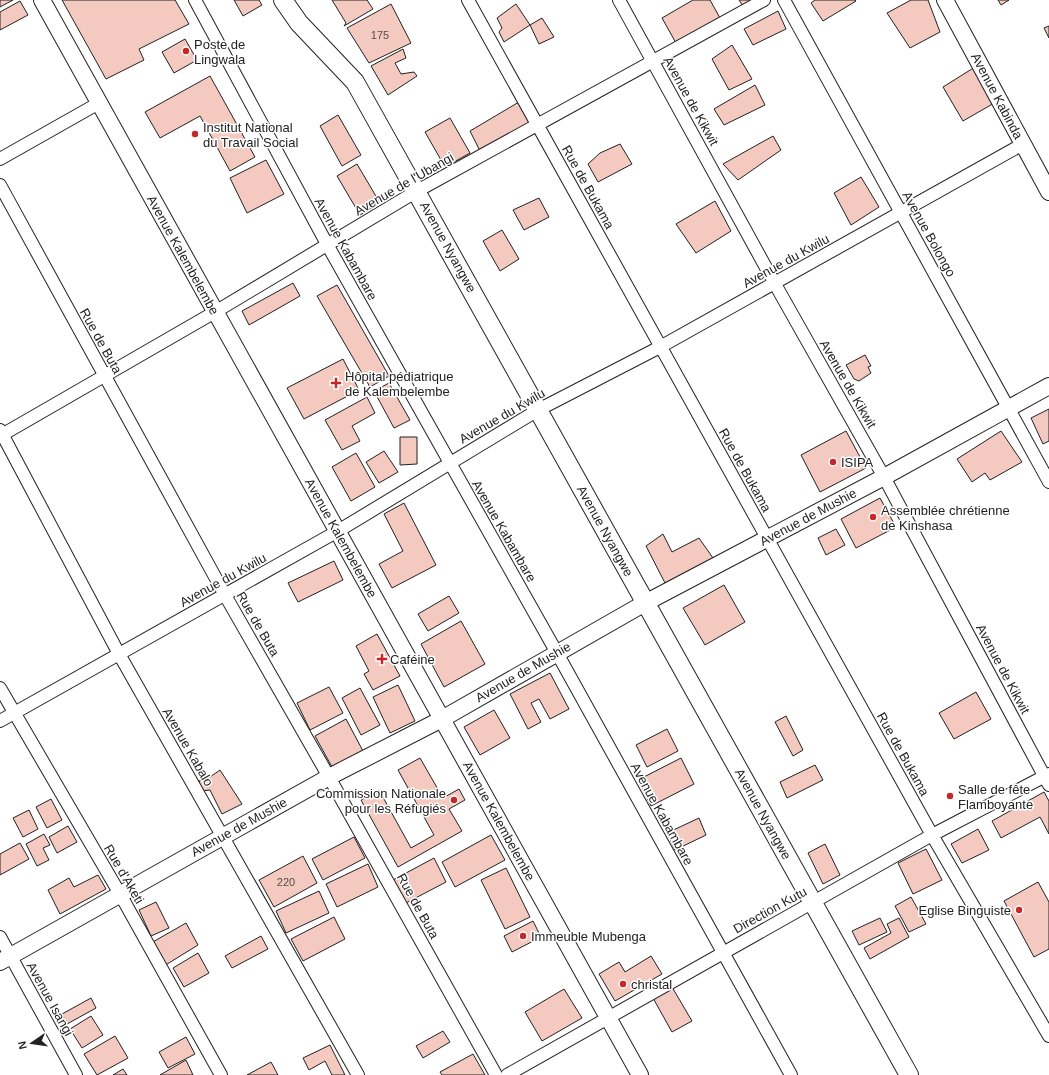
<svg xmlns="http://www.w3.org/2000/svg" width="1049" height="1075" font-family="Helvetica,sans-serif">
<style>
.building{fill:#f3c9c0;stroke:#222}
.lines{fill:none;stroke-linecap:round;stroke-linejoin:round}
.minor-casing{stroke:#222;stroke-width:14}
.tertiary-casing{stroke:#222;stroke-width:18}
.secondary-casing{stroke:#222;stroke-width:20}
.minor{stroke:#fff;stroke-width:12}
.tertiary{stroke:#fff;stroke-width:16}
.secondary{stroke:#fff;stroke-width:18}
.poi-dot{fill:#c62828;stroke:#fff;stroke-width:1.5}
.labels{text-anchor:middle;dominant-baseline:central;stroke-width:3;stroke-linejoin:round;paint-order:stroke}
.number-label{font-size:11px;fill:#564c4a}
.poi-label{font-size:13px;fill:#222;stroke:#fff;text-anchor:start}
.street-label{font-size:13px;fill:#222;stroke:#fff}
</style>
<rect width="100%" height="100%" fill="#fff"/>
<g class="building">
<path d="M0 0H13L0 7Z"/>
<path d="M62 0H175L189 24 139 49 144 60 106 79Z"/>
<path d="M234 0H259L262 5 243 16Z"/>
<path d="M332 0H367L373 9 344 26 346 23Z"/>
<path d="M693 0H710L720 18 676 43 662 18Z"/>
<path d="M739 0H755L743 6Z"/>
<path d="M815 0H855L856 1 823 21 811 3Z"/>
<path d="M911 0H928L940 32 910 48 887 13Z"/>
<path d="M998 0H1009L1001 5Z"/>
<path d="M20 1 28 15 0 30V12Z"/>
<path d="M391 4 411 43 369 63 347 28Z"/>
<path d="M516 4 530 25 504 42 499 32 502 28 497 18Z"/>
<path d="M778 11 786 29 753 45 744 29Z"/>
<path d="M542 18 554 37 539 44 530 25Z"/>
<path d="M1049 26V38L1044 28Z"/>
<path d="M185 39 197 60 174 73 162 52Z"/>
<path d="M732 45 752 79 729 90 712 59Z"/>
<path d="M403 49 406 58 395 63 401 74 414 72 417 76 388 95 371 66Z"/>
<path d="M975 67 996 102 963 121 943 87Z"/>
<path d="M210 76 255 157 230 171 200 116 160 138 145 112Z"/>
<path d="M755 85 765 105 724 125 714 109Z"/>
<path d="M519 102 531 124 480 151 470 131Z"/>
<path d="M338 115 361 155 342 166 320 126Z"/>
<path d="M450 118 470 153 445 167 425 132Z"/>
<path d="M773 136 781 150 738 180 723 164Z"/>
<path d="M620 144 632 164 598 182 588 164 600 153Z"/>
<path d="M266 160 284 194 247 213 230 178Z"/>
<path d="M357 164 380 203 360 215 337 176Z"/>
<path d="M861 177 879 207 851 225 834 193Z"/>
<path d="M539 198 549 217 524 230 513 210Z"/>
<path d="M715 201 731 231 696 253 676 224Z"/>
<path d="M502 230 519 259 500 271 483 241Z"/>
<path d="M293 283 300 296 249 325 242 311Z"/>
<path d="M337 285 389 376 370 387 317 296Z"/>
<path d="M865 355 871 366 868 367 871 373 859 381 854 379 846 365Z"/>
<path d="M343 359 359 390 304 419 287 388Z"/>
<path d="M389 383 410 420 394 428 374 391Z"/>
<path d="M367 397 375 413 352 426 360 441 342 450 325 420Z"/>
<path d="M1049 409V441L1043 444 1031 418Z"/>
<path d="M846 431 866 468 820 492 801 455Z"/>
<path d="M1001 431 1022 462 990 480 985 473 972 482 957 459Z"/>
<path d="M400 437H417V464L400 465Z"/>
<path d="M384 451 398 472 379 483 366 462Z"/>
<path d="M356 453 375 487 351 501 332 467Z"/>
<path d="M880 498 896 527 856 548 841 519Z"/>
<path d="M404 503 436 565 392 588 379 564 403 551 384 514Z"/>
<path d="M836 529 845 545 826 555 818 538Z"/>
<path d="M663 534 672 552 699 538 713 558 665 583 646 546Z"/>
<path d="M334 561 343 580 298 602 288 583Z"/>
<path d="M724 585 745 622 705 645 683 608Z"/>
<path d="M449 596 459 613 428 631 418 614Z"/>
<path d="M461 621 485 664 444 687 421 644Z"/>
<path d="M377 634 400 676 373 690 364 674 369 671 356 646Z"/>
<path d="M550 673 569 709 550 719 539 699 531 703 541 722 528 729 510 694Z"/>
<path d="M398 685 415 721 390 733 373 697Z"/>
<path d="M329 687 343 713 310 730 297 703Z"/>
<path d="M360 688 380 725 361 735 342 698Z"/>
<path d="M976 692 991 719 954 739 939 713Z"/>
<path d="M494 710 510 738 480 755 464 727Z"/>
<path d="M786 716 803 750 793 756 775 722Z"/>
<path d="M346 719 363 751 332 767 315 736Z"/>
<path d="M667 729 678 751 647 767 636 745Z"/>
<path d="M420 758 443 798 459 789 465 800 449 809 462 831 398 867 361 800 379 790 411 848 434 835 398 770Z"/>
<path d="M681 758 694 784 651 806 638 780Z"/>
<path d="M815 765 823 780 787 798 780 782Z"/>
<path d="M220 770 242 804 222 814 210 790 201 791 199 781 210 777Z"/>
<path d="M1044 792 1049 801V834L1040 817 1001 838 992 821Z"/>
<path d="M51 799 62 820 47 828 36 807Z"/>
<path d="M29 810 38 829 23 837 13 818Z"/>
<path d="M699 818 706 835 675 850 667 833Z"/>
<path d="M68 826 77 842 57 853 49 837Z"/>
<path d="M978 829 989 850 962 863 951 844Z"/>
<path d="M44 834 50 845 43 848 49 860 37 866 26 844Z"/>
<path d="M491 835 505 860 455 887 442 862Z"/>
<path d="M354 837 365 858 323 880 312 859Z"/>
<path d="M20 843 29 859 0 875V854Z"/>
<path d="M825 844 840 875 823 884 808 853Z"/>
<path d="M926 849 942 880 913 894 898 863Z"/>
<path d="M303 856 317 883 274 907 259 880Z"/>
<path d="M434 858 446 882 406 903 393 880Z"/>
<path d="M368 864 378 887 337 907 326 884Z"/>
<path d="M506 868 530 917 505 929 481 880Z"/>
<path d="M98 875 106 889 60 914 48 890 69 878 74 887Z"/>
<path d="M1038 882 1049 902V949L1034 957 1004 901Z"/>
<path d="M319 891 329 913 286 933 276 911Z"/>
<path d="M911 897 926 924 909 932 895 906Z"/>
<path d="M156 902 169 928 151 936 139 910Z"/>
<path d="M334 917 345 939 303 961 291 939Z"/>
<path d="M880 918 887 932 859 945 852 931Z"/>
<path d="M899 918 909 937 870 959 864 948 891 933 887 924Z"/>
<path d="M533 921 541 937 512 952 504 936Z"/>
<path d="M186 923 198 945 164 966 151 943Z"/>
<path d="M261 936 268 949 232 968 225 956Z"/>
<path d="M198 953 209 973 184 987 173 968Z"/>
<path d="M651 956 662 974 615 1001 599 974 619 962 625 972Z"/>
<path d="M672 987 692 1021 672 1032 653 998Z"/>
<path d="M564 989 582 1018 542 1041 525 1012Z"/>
<path d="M91 998 96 1008 67 1024 62 1014Z"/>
<path d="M91 1016 103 1035 82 1048 70 1029Z"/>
<path d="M443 1031 450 1042 423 1058 416 1046Z"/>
<path d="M115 1036 128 1058 97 1075 84 1054Z"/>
<path d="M186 1037 195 1054 168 1068 159 1052Z"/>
<path d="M330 1045 345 1075H332L325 1061 309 1070 303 1058Z"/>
<path d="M473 1054 485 1075H442L440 1072Z"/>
<path d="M186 1060 193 1075H160Z"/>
<path d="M271 1062 278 1075H247Z"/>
<path d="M123 1069 127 1075H113Z"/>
</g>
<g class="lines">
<g class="minor-casing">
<g id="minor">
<path d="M195 0 328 246 557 653 791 1075"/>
<path d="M468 0 932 835 1049 1036"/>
<path d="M619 0 775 284 884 477 1049 785"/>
<path d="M784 0 1049 482"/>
<path d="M0 159 99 103"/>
<path d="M0 185 225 595 329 777 496 1075"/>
<path d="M0 430 119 654 358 1075"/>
<path d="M0 436 215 312 417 191 764 0"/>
<path d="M0 688 120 894 221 1075"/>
<path d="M0 721 338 531 538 410 660 347 1023 144"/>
<path d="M0 937 76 1075"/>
<path d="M507 1075 932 835 1049 774"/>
</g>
</g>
<g class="tertiary-casing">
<g id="tertiary">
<path d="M42 0 640 1075"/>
<path d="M945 0 1049 192"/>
<path d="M0 962 329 777 442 719 645 603 884 477 1049 386"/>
</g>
</g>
<g class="secondary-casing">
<path id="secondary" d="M283 0 299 23 355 82 909 1075"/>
</g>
<use href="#minor" class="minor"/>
<use href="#tertiary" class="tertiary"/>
<use href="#secondary" class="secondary"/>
</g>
<g class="poi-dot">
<circle cx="186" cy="51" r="4"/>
<circle cx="195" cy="134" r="4"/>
<path d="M334 377h4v4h4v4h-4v4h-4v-4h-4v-4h4z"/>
<circle cx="833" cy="462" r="4"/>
<circle cx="873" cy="517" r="4"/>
<path d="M380 653h4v4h4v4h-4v4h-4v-4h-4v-4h4z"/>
<circle cx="950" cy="796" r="4"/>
<circle cx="454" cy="800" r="4"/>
<circle cx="1019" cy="910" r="4"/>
<circle cx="523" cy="936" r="4"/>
<circle cx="623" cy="984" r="4"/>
</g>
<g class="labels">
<g class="number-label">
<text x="380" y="35">175</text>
<text x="286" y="882">220</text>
</g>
<g class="poi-label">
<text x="194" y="44">Poste de<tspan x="194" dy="15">Lingwala</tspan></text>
<text x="203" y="127">Institut National<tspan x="203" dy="15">du Travail Social</tspan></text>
<text x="345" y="376">Hôpital pédiatrique<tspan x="345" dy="15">de Kalembelembe</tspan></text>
<text x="841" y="462">ISIPA</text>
<text x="881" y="510">Assemblée chrétienne<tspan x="881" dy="15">de Kinshasa</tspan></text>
<text x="390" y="659">Caféine</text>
<text x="958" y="789">Salle de fête<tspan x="958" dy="15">Flamboyante</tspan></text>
<text x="446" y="793" text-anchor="end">Commission Nationale<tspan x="446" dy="15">pour les Réfugiés</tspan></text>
<text x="1011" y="910" text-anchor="end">Eglise Binguiste</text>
<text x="531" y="936">Immeuble Mubenga</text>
<text x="631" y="984">christal</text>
</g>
<g class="street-label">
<text transform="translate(997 96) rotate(62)">Avenue Kabinda</text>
<text transform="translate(691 101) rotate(61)">Avenue de Kikwit</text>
<text transform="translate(404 184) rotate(-30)">Avenue de l'Ubangi</text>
<text transform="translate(588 187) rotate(61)">Rue de Bukama</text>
<text transform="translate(929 234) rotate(61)">Avenue Bolongo</text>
<text transform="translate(448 247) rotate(61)">Avenue Nyangwe</text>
<text transform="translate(346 249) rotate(61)">Avenue Kabambare</text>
<text transform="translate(183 255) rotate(61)">Avenue Kalembelembe</text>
<text transform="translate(786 261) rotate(-29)">Avenue du Kwilu</text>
<text transform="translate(101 341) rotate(61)">Rue de Buta</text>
<text transform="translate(848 384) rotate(60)">Avenue de Kikwit</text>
<text transform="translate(502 416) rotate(-30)">Avenue du Kwilu</text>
<text transform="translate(745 470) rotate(61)">Rue de Bukama</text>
<text transform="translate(808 517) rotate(-28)">Avenue de Mushie</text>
<text transform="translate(504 531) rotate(60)">Avenue Kabambare</text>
<text transform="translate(605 531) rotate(61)">Avenue Nyangwe</text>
<text transform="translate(341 538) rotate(61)">Avenue Kalembelembe</text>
<text transform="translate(223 580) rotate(-29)">Avenue du Kwilu</text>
<text transform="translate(258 624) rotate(60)">Rue de Buta</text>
<text transform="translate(1003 669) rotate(62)">Avenue de Kikwit</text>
<text transform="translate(523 672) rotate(-30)">Avenue de Mushie</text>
<text transform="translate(188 747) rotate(60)">Avenue Kabalo</text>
<text transform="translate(903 754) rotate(61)">Rue de Bukama</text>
<text transform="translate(662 814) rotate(61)">Avenue Kabambare</text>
<text transform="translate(763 814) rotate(61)">Avenue Nyangwe</text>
<text transform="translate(499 821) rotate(61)">Avenue Kalembelembe</text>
<text transform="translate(239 827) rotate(-29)">Avenue de Mushie</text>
<text transform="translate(124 874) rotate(60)">Rue d'Aketi</text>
<text transform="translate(418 906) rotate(61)">Rue de Buta</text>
<text transform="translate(770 910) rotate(-29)">Direction Kutu</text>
<text transform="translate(50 999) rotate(61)">Avenue Isangi</text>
</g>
</g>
<g transform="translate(32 1043) rotate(257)" stroke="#ffffff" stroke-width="3" paint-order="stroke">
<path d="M0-3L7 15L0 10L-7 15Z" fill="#222222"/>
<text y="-6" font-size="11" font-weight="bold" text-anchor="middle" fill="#222222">N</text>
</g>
</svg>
